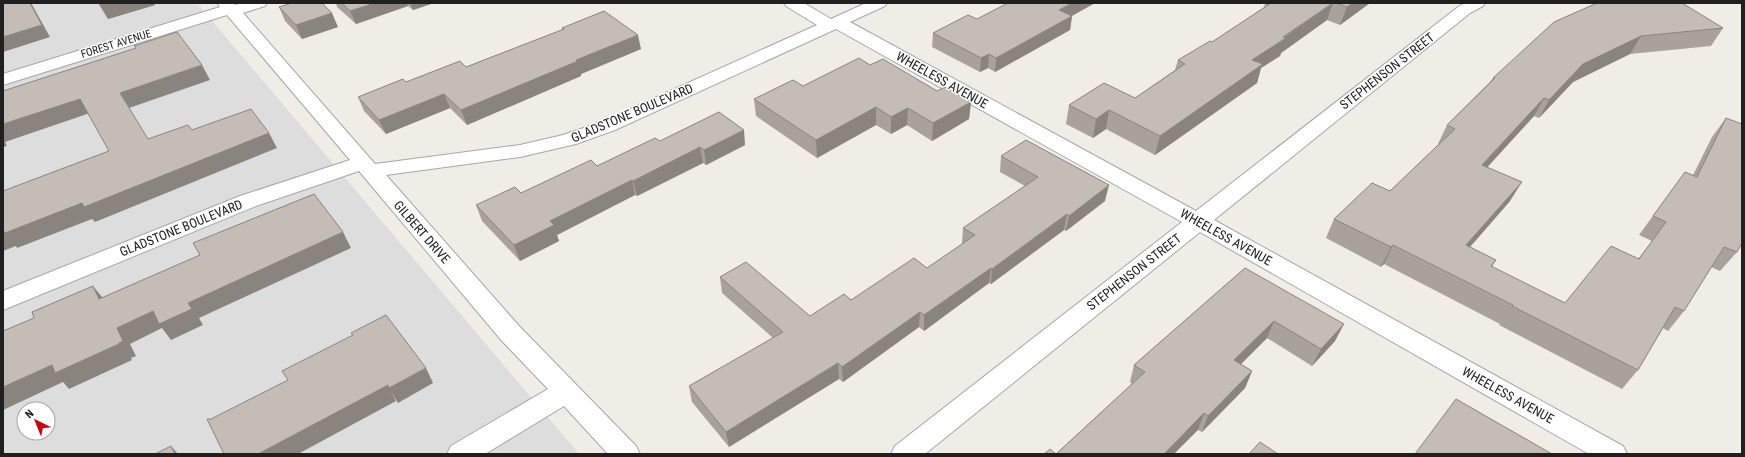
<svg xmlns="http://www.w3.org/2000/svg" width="1745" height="457" font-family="'Roboto Condensed',sans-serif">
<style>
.residential{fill:#dedddd;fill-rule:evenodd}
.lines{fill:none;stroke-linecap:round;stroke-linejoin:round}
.minor-casing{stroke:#a7a7a7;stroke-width:2}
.minor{fill:#fff;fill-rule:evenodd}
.wall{fill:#a9a29c}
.shaded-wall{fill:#8a847f}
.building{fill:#c5bcb5;stroke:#8a847f}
.labels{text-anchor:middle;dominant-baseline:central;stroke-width:3;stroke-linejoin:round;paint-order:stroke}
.far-street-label{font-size:11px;fill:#202020;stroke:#fff}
.street-label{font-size:13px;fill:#202020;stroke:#fff}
</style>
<rect width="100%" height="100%" fill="#f0ece6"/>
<path class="residential" d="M3 3H197L579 454H3ZM24 409H48V433H24Z"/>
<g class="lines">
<g class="minor-casing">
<path id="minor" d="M217 3H234L235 5 242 3H267L265 6 243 13 375 164 520 145 563 135 601 122 817 25 786 6 784 3H804L831 19 866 3H887L885 6 850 22 1196 211 1458 7 1465 3H1485L1483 6 1470 13 1214 220 1623 446 1627 454H1589L1200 232 925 454H891L895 446 1182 222 836 29 615 130 576 144 520 157 386 175 520 327 636 446 640 454H608L564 406 485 454H447L451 446 548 389 502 341 359 171 256 206 3 310V291L240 196 350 160 227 15 3 85V74L220 7Z"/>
</g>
<use href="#minor" class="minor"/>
</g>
<g class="wall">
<path d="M98 3H154L155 5 108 19Z"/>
<path d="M336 3H434L413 10 408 6 356 24 337 7Z"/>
<path d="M1095 3 1072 16 1070 30 995 72 988 68 980 72 932 47 933 33 977 19Z"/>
<path d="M1265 3H1370L1340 25 1327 20 1281 53 1280 56 1261 68 1257 83 1155 155 1106 129 1093 138 1066 124 1069 105 1135 98 1175 70 1178 60 1212 42 1264 8Z"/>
<path d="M1597 3 1723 28 1711 46 1630 54 1573 82 1539 118 1534 116 1487 167 1510 201 1470 247 1496 260 1492 267 1565 303 1638 259 1652 241 1639 235 1685 172 1693 175 1712 137 1726 118 1737 252 1720 271 1711 267 1684 311 1668 331 1663 328 1638 370 1622 389 1499 325 1500 324 1384 264 1381 267 1326 238 1334 219 1390 191 1439 144H1438L1447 125 1490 82 1493 78Z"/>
<path d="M279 7 338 27 302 39 285 21Z"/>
<path d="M562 28 641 49 581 74V76L467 125 450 108 386 134 364 111 358 97 406 82 466 67 563 30Z"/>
<path d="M870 65 937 91 971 102 969 119 932 141 907 125 891 134 876 125 817 158 756 116 754 99 803 86Z"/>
<path d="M660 141 745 145 706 165 703 163 637 196 635 195 557 235 559 241 520 261 482 221 476 205 521 193 597 166Z"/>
<path d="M1001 156 1105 201 1066 231 1064 230 991 284 989 283 924 331 919 327 843 382 839 379 729 447 692 402 689 386 773 338 722 293 720 277 810 316 851 300 927 268 963 244 962 243 963 228 1025 186 1000 172Z"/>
<path d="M1245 268 1335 341 1312 366 1267 338 1241 364 1252 371 1245 388 1202 432 1198 430 1056 454 1132 384 1130 382 1134 365Z"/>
</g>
<g class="shaded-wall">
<path d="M30 3H31L50 37 3 52V37Z"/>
<path d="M107 3H154L155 5 108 19 100 5Z"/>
<path d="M375 3H407L408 6 356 24 350 11Z"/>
<path d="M410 3H434L413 10Z"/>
<path d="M1072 3H1095L1057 24 1059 10Z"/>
<path d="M1333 3 1327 20 1281 53 1280 56 1261 68 1257 83 1155 155 1160 136 1252 60Z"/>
<path d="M1352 3H1370L1340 25 1347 7Z"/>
<path d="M332 13 338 27 302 39 296 25Z"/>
<path d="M1072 16 1070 30 995 72 996 58Z"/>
<path d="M638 35 641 49 581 74V76L467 125 461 110 576 60Z"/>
<path d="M1641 36 1630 54 1573 82 1539 118 1549 100 1583 64Z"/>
<path d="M989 54 988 68 980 72 981 58Z"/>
<path d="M202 65 210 80 129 108 157 154 120 93Z"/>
<path d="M444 94 450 108 386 134 379 120Z"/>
<path d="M1544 98 1534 116 1472 184 1482 165Z"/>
<path d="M80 99 90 113 5 142 7 146 3 147V124Z"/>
<path d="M971 102 969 119 932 141 933 123Z"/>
<path d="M876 107V125L817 158 816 140Z"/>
<path d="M908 108 907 125 891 134V117Z"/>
<path d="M1109 110 1106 129 1093 138 1096 119Z"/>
<path d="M744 130 745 145 706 165 704 150Z"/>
<path d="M269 133 277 148 95 222 92 219 17 248 16 246 3 251V231Z"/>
<path d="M700 147 703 163 637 196 633 181Z"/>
<path d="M632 180 635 195 557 235 559 241 520 261 514 245 550 221Z"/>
<path d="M1522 182 1510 201 1455 264 1466 245Z"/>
<path d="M1109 185 1105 201 1066 231 1069 216Z"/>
<path d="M1067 214 1064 230 991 284 992 269Z"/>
<path d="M343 232 351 248 199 318 203 325 171 340 162 328 130 344 136 356 131 358 132 360 69 389 63 382 3 410V387L52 365 119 343 117 328 153 311 188 303Z"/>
<path d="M1393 245 1384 264 1381 267 1391 247Z"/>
<path d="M991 268 989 283 924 331V315Z"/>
<path d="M93 286 106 302 99 299Z"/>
<path d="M920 312 919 327 843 382 842 367Z"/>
<path d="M1274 321 1267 338 1228 377 1234 360Z"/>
<path d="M1344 324 1335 341 1312 366 1321 349Z"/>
<path d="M838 363 839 379 729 447 726 432Z"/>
<path d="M426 368 433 383 398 403 389 388Z"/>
<path d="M1252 371 1245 388 1202 432 1208 416Z"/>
<path d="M388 385 396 401 298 454H258Z"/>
<path d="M1204 413 1198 430 1174 454H1164Z"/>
<path d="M171 446 178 454H175Z"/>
</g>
<g class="building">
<path d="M3 3H30L42 25 3 37Z"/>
<path d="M99 3H107L100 5Z"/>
<path d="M292 3H322L332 13 296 25 279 7Z"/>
<path d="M342 3H375L350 11Z"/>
<path d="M1008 3H1072L1059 10 1072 16 996 58 989 54 981 58 933 33 968 15 977 19Z"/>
<path d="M1271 3H1333L1283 37 1286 38 1252 60 1263 64 1160 136 1109 110 1096 119 1069 105 1104 83 1135 98 1185 64 1178 60 1210 41 1212 42Z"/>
<path d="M1336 3H1352L1347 7Z"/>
<path d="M1597 3H1682L1723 28 1641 36 1583 64 1549 100 1544 98 1482 165 1522 182 1466 245 1496 260 1491 266 1565 303 1611 246 1639 259 1666 222 1653 216 1685 172 1697 177 1726 118 1742 124V243L1737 252 1724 247 1684 311 1675 307 1638 370 1512 306 1513 305 1393 245 1391 247 1334 219 1372 183 1390 191 1455 129 1447 125 1495 78H1493L1554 22Z"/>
<path d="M604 11 638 35 576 60 578 61 461 110 444 94 379 120 358 97 403 79 406 82 460 61 466 67 564 29 562 28Z"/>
<path d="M177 32 202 65 120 93 148 139 188 125 192 130 251 109 269 133 84 207 82 203 5 233 4 231H3V191L109 151 80 99 3 124V91L136 48 134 46Z"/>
<path d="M859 58 870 65 883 59 937 91 945 87 971 102 933 123 908 108 891 117 876 107 816 140 754 99 793 80 803 86Z"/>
<path d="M719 112 744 130 704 150 700 147 633 181 632 180 550 221 554 225 514 245 476 205 515 187 521 193 591 160 597 166 655 138 660 141Z"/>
<path d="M1026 140 1109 185 1069 216 1067 214 992 269 991 268 924 315 920 312 842 367 838 363 726 432 689 386 783 332 720 277 746 262 810 316 844 294 851 300 914 258 927 268 975 235 963 228 1038 177 1001 156Z"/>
<path d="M314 194 343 232 188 303 192 309 159 324 153 311 117 328 123 341 119 343V344L55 373 52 365 3 387V331L34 318 32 312 93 286 99 299 200 255 193 243Z"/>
<path d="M1245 268 1344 324 1321 349 1274 321 1234 360 1252 371 1208 416 1204 413 1164 454H1044L1050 449 1056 454 1145 372 1134 365Z"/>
<path d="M386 315 426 368 389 388 388 385 258 454H224L207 419H211L288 380 282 371 353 335 351 333Z"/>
<path d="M1456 399 1552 454H1415Z"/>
<path d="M1260 442 1278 454H1249Z"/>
<path d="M171 446 175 454H155Z"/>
</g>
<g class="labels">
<g class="far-street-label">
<text transform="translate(116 44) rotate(-17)">FOREST AVENUE</text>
</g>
<g class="street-label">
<text transform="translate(1387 71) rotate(-38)">STEPHENSON STREET</text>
<text transform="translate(942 80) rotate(29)">WHEELESS AVENUE</text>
<text transform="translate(632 113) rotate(-23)">GLADSTONE BOULEVARD</text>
<text transform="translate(181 228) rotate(-22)">GLADSTONE BOULEVARD</text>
<text transform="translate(422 232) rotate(49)">GILBERT DRIVE</text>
<text transform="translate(1226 237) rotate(29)">WHEELESS AVENUE</text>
<text transform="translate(1134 272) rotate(-38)">STEPHENSON STREET</text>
<text transform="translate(1508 395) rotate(29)">WHEELESS AVENUE</text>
</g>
</g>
<rect width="1745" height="457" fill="none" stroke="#202020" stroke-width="8"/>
<g transform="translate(36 421) rotate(317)"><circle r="19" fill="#ffffff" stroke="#a6a6a6"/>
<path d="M0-3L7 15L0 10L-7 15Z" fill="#cf000b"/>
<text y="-6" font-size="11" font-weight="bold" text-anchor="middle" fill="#202020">N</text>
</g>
</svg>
